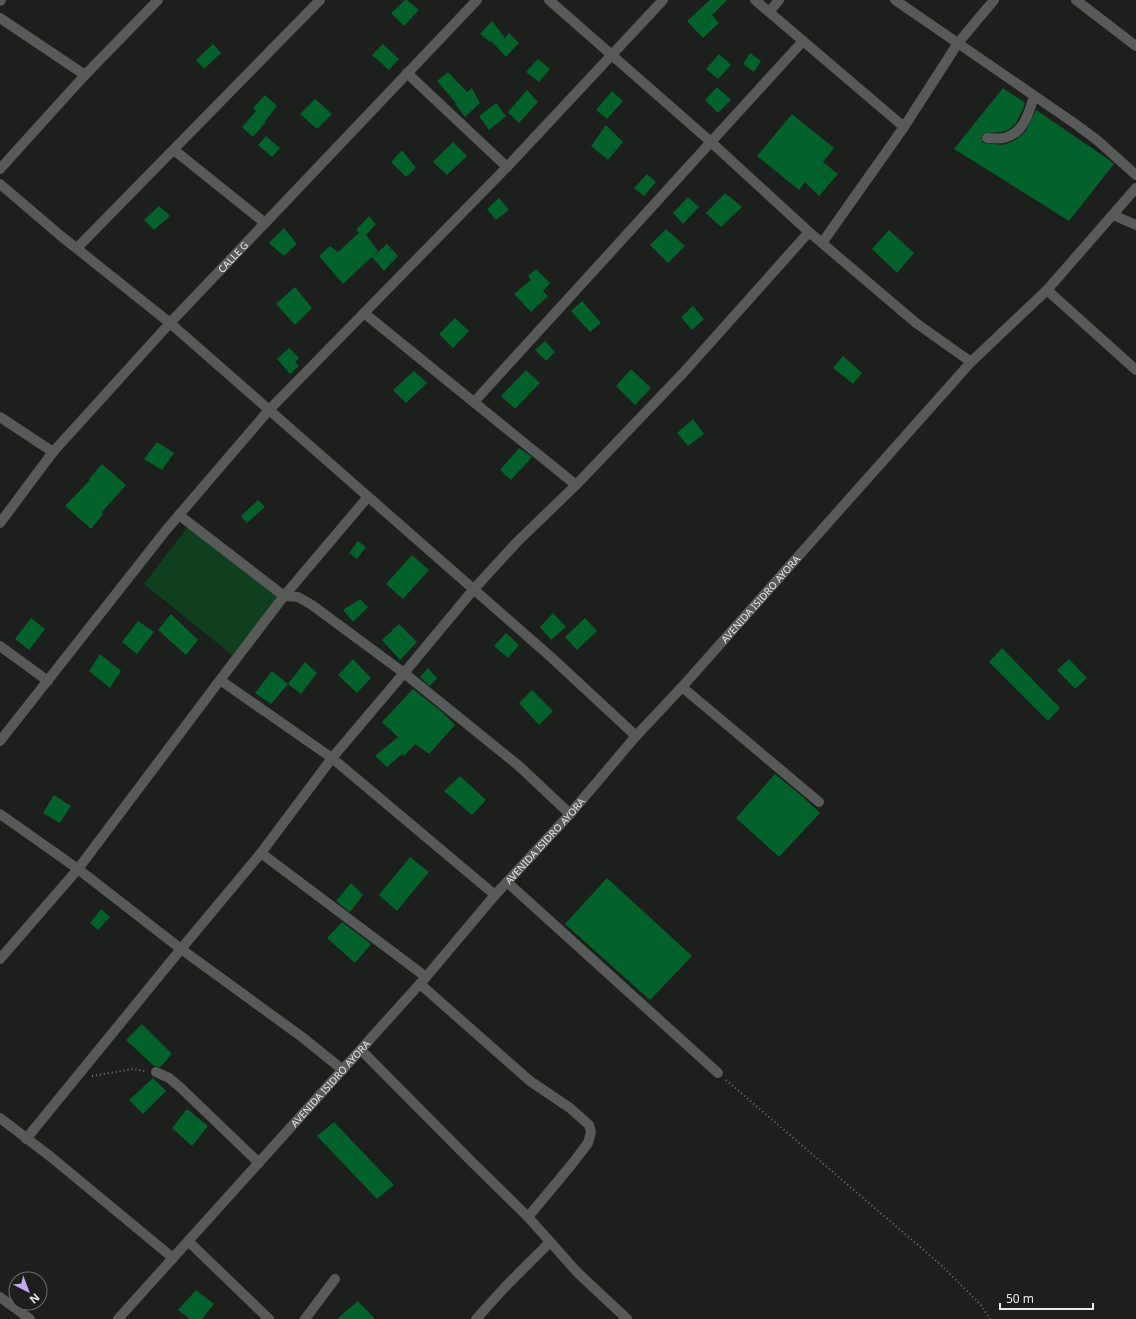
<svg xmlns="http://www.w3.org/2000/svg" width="1136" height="1319" font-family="'Noto Sans',sans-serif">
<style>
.green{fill:#103f20}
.building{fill:#03612c}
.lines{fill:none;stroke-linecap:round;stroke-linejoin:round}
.path{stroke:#737674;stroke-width:2;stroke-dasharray:1 3;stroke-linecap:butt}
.minor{stroke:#585a59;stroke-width:10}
.labels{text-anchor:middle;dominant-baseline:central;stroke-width:4;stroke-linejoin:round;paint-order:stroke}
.street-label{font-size:10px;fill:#e7eae8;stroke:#1c1f1c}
</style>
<rect width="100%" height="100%" fill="#1c1f1c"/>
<path class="green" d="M189 525 279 599 232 655 144 584Z"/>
<g class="building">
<path d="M405 0H407L419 10 404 26 391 13Z"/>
<path d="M710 0H727L712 15 719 23 703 38 687 21Z"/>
<path d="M492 21 505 38 509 33 519 43 506 57 491 41 490 42 480 34Z"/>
<path d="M213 44 221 53 204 69 196 60Z"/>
<path d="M383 44 399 59 389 70 372 55Z"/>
<path d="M750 53 761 61 754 72 743 64Z"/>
<path d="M719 54 731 65 718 79 706 69Z"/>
<path d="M538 59 550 69 539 82 526 72Z"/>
<path d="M448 72 467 92 472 88 480 103 465 117 455 104 456 103 437 81Z"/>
<path d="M717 87 731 100 718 113 705 100Z"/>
<path d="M1003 88 1025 103 1024 107 1016 123 1008 130 1001 132 984 133 981 138 983 143 1003 145 1014 141 1026 131 1036 110 1108 159 1114 164 1069 221 954 149Z"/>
<path d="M527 90 538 102 519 123 508 112Z"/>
<path d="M612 91 623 101 607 119 596 110Z"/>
<path d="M265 95 277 106 265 121 266 122 253 137 242 127 256 111 253 108Z"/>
<path d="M315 99 332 114 317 129 300 114Z"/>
<path d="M496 103 506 116 489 130 479 116Z"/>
<path d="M792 114 834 148 823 162 838 174 819 196 805 182 799 190 757 156Z"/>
<path d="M606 125 623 142 608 160 591 146Z"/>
<path d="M266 136 280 148 272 157 258 145Z"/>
<path d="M453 142 467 156 447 175 433 162Z"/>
<path d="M402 150 416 168 406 177 391 162Z"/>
<path d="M647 174 656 182 644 196 634 188Z"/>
<path d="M725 193 742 207 721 227 706 213Z"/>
<path d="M688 197 699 207 683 224 673 213Z"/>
<path d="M499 198 509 210 496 220 487 209Z"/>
<path d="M159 206 170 216 154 230 144 220Z"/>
<path d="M369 216 376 224 366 235 378 251 343 284 319 256 330 246 338 252 359 233 356 230Z"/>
<path d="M284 228 297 244 284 256 269 243Z"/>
<path d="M666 229 685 246 668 263 650 245Z"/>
<path d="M889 230 914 253 897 273 872 249Z"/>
<path d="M387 244 398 256 384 271 372 257Z"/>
<path d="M536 269 550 283 543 291 548 296 531 312 514 294 531 280 528 276Z"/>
<path d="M295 287 312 308 295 325 276 304Z"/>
<path d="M582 301 601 323 590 332 571 311Z"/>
<path d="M693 306 704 319 692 330 681 317Z"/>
<path d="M455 318 469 331 453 348 439 334Z"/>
<path d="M545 341 555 352 546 361 535 350Z"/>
<path d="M289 348 299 358 295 362 299 366 290 374 277 359Z"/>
<path d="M843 356 862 373 853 384 833 368Z"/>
<path d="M631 369 651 388 635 405 616 386Z"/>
<path d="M526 370 540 383 515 409 501 396Z"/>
<path d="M414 371 427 383 406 403 393 390Z"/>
<path d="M693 419 704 434 688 446 677 433Z"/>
<path d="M157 442 174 453 162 470 144 459Z"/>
<path d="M519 448 532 457 511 480 500 470Z"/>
<path d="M102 464 126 485 102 512 103 514 91 529 65 506 90 480 89 479Z"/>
<path d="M258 500 265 507 247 523 241 516Z"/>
<path d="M358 541 366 547 357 559 349 553Z"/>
<path d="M412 555 429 570 403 599 386 584Z"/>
<path d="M360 599 368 607 353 622 343 610Z"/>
<path d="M553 613 566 627 551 640 540 627Z"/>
<path d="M171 614 198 640 186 655 158 630Z"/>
<path d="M31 618 45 629 29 650 15 639Z"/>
<path d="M585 618 597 631 577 650 565 637Z"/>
<path d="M138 621 154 632 137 654 122 642Z"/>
<path d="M399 624 417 642 400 660 382 640Z"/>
<path d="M506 633 519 645 508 658 494 646Z"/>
<path d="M1002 648 1060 708 1048 721 989 662Z"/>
<path d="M100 654 121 671 110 688 89 671Z"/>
<path d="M353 659 371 678 357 693 338 675Z"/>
<path d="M1069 659 1087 678 1075 689 1057 670Z"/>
<path d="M305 662 317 673 301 694 288 684Z"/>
<path d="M428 668 437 678 430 686 420 677Z"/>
<path d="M272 671 288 684 271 704 255 693Z"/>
<path d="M413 689 442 712 455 725 429 754 415 744 404 756 402 754 387 767 375 756 398 737 382 722Z"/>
<path d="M532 690 553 711 539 725 519 703Z"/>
<path d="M775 774 803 797 820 813 779 857 736 818Z"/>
<path d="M460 776 486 800 472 815 444 791Z"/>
<path d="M54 795 71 806 60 823 43 813Z"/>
<path d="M410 857 429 872 397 911 379 895Z"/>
<path d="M607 878 692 956 650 1000 565 924Z"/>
<path d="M351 883 363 895 350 912 336 901Z"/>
<path d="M101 909 110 917 98 930 90 923Z"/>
<path d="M342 922 371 944 355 963 327 938Z"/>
<path d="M142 1024 172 1054 160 1067 154 1066 126 1040Z"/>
<path d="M153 1078 166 1091 143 1114 129 1100Z"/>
<path d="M187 1109 208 1126 192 1146 172 1128Z"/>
<path d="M334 1122 394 1185 377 1199 317 1136Z"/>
<path d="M196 1290 214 1304 202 1319H190L178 1310Z"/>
<path d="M358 1301 375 1319H337Z"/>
</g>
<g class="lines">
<g class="path">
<path d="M92 1076 133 1069 145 1071"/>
<path d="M726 1080 941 1265 981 1305 990 1319"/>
</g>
<g class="minor">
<path d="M549 0 711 142 809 232 916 323 971 362"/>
<path d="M755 0 904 127"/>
<path d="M895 0 1074 123 1097 140 1136 175"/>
<path d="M1076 0 1136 46"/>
<path d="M0 1 1 0"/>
<path d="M769 12 779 0"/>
<path d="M0 18 85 75"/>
<path d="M407 73 507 167"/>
<path d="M987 138C992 138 999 139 1004 138 1024 133 1029 113 1034 96"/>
<path d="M174 150 265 223"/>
<path d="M0 169 85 75 158 0"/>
<path d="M0 184 61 236 170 323 552 658 636 736"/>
<path d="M1113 215 1136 225"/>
<path d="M822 243 904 127 958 43 994 0"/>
<path d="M77 248 320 0"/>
<path d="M1047 290 1136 370"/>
<path d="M364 313 576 485"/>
<path d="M474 402 803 41"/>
<path d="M0 417 53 452"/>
<path d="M179 515 284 596 298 597 312 605 404 673 519 766 570 814"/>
<path id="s1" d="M0 523 53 452 170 323 477 0"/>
<path d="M0 646 48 681"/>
<path d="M220 680 332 758 495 895"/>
<path d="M682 687 819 802"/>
<path d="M0 741 167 529 269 410 507 167 663 0"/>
<path d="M0 814 78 869 181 949 302 1037 343 1070"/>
<path d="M261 853 426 977"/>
<path d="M507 882 718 1073"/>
<path d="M0 959 78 869 220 680 284 596 367 498"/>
<path d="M420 984 530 1081 570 1108 589 1125 591 1132 588 1143 572 1164 528 1217"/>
<path d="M361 1050 473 1163 528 1217 577 1272 627 1319"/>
<path d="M156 1072 169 1078 181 1088 259 1163"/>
<path d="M0 1118 51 1157 173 1258"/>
<path d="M26 1139 181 949 261 853 332 758 404 673 473 590 517 542 576 485 684 372 809 232"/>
<path d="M188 1241 269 1319"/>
<path d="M0 1297 30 1319"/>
<path id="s2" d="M118 1319 426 977 495 895 570 814 636 736 682 687 971 362 1047 290 1136 188"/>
<path d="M305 1319 335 1279"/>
<path d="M476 1319 505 1287 550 1242"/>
</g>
</g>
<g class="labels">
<g class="street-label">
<text stroke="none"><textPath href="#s1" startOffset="354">CALLE G</textPath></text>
<text stroke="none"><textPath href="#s2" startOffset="965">AVENIDA ISIDRO AYORA</textPath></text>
<text stroke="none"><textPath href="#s2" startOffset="641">AVENIDA ISIDRO AYORA</textPath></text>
<text stroke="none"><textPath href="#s2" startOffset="317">AVENIDA ISIDRO AYORA</textPath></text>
</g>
</g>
<g transform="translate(28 1291) rotate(138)"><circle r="19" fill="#1c1f1c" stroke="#6d706e"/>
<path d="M0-3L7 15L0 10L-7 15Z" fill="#c3a7f2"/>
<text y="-6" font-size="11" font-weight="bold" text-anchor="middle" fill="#e7eae8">N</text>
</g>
<path d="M1000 1303v6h93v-6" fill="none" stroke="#e7eae8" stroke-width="2"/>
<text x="1006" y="1303" font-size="12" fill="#e7eae8" stroke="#1c1f1c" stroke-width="3" paint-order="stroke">50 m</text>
</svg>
